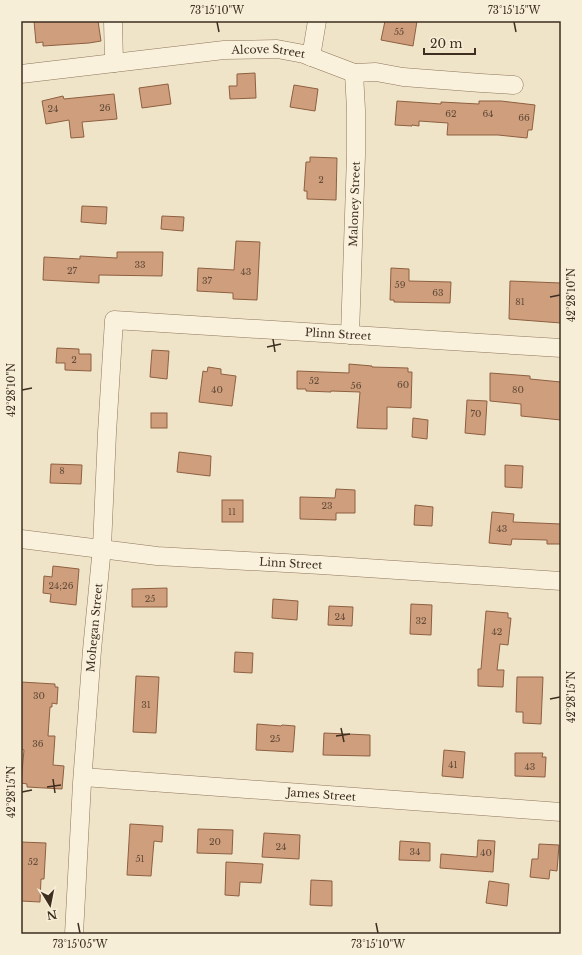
<svg xmlns="http://www.w3.org/2000/svg" width="582" height="955" font-family="'Libre Baskerville',serif">
<style>
.building{fill:#cf9f7d;stroke:#8d5f41}
.lines{fill:none;stroke-linecap:round;stroke-linejoin:round}
.minor-casing{stroke:#8d765c;stroke-width:19}
.minor{stroke:#faf1dc;stroke-width:18}
.ticks{fill:none;stroke:#3d2e20;stroke-width:1.5}
.labels{text-anchor:middle;dominant-baseline:central;stroke-width:3;stroke-linejoin:round;paint-order:stroke}
.number-label{font-size:9px;fill:#624a37}
.street-label{font-size:11px;fill:#3d2e20;stroke:#f7eed8}
.neatline{fill:none;stroke:#3d2e20;stroke-width:1.5}
.ticks-label{font-size:10px;text-anchor:middle;fill:#3d2e20}
</style>
<rect width="100%" height="100%" fill="#f0e4c8"/>
<g class="building">
<path d="M34 21H98L101 41 89 43 43 46V42L36 43Z"/>
<path d="M385 21H417L413 46 381 40Z"/>
<path d="M255 73 256 98 230 99 229 86H237V74Z"/>
<path d="M168 84 171 104 142 108 139 88Z"/>
<path d="M294 85 318 89 315 111 290 107Z"/>
<path d="M114 94 117 119 82 122 84 137 71 138 69 120 46 124 42 101 63 96 64 99Z"/>
<path d="M397 101 441 104V102L479 104V101H501L535 105 532 130H528L527 138 498 135H447L448 123 419 121V126L412 125V126L395 125Z"/>
<path d="M310 157 337 158 336 200 307 199V191H304L306 162H310Z"/>
<path d="M82 206 107 207 106 224 81 222Z"/>
<path d="M162 216 184 217 183 231 161 229Z"/>
<path d="M236 241 260 242 257 300 233 299V293L197 291 198 268 234 270Z"/>
<path d="M117 252H163L162 276 99 275V283L43 280 44 257 80 259V256L117 258Z"/>
<path d="M391 268 409 269V281L451 282 450 303 394 302V300H390Z"/>
<path d="M510 281 561 283V323L509 319Z"/>
<path d="M57 348 79 349V354H91V371L65 370V363H56Z"/>
<path d="M152 350 169 351 167 379 150 377Z"/>
<path d="M349 364 372 366V367L408 368V372H412L411 408 387 407V429L357 428 360 392 331 391V392L306 391V389H297V371L349 373Z"/>
<path d="M208 367 221 369V374L236 376 232 406 199 402 203 371 207 372Z"/>
<path d="M490 373 530 376V379L561 382V420L521 416V404L490 401Z"/>
<path d="M467 400 487 401 485 435 465 433Z"/>
<rect x="151" y="413" width="16" height="15"/>
<path d="M413 418 428 420 427 439 412 437Z"/>
<path d="M179 452 211 456 210 476 177 472Z"/>
<path d="M51 464 82 465 81 484 50 483Z"/>
<path d="M505 465 523 466 522 488 505 487Z"/>
<path d="M336 489 355 490V513H336V520L300 519V497L335 498Z"/>
<rect x="222" y="500" width="21" height="22"/>
<path d="M415 505 433 507 432 526 414 525Z"/>
<path d="M492 512 514 514 513 522 561 524V544H547V540L512 539 511 545 489 543Z"/>
<path d="M53 566 79 569 76 605 50 602 51 594 43 593 44 576 52 577Z"/>
<path d="M167 588V607H132V589Z"/>
<path d="M273 599 298 601 297 620 272 618Z"/>
<path d="M411 604 432 605 431 635 410 634Z"/>
<path d="M329 606 353 607 352 626 328 625Z"/>
<path d="M486 611 508 613V618H511L508 645 500 644 497 670H504L503 687 478 686V669H481Z"/>
<path d="M235 652 253 653 252 673 234 672Z"/>
<path d="M136 676 159 677 156 733 133 732Z"/>
<path d="M517 677H543L541 724 523 723V712H516Z"/>
<path d="M21 682 55 684V687H58L57 704 52 703V707H50L48 736H55L53 765 64 766 62 789 27 787V784L21 783 24 750 21 749Z"/>
<path d="M257 724 281 726 282 725 295 726 293 752 256 750Z"/>
<path d="M324 733 370 735V756L323 755Z"/>
<path d="M444 750 465 752 463 778 442 776Z"/>
<path d="M515 753H543L542 757H546L545 777 515 776Z"/>
<path d="M130 824 163 826 162 842 154 841 151 876 127 875Z"/>
<path d="M198 829 233 830 232 854 197 853Z"/>
<path d="M264 833 300 835 299 859 262 857Z"/>
<path d="M478 840 495 841 493 872 440 868 441 854 477 857Z"/>
<path d="M400 841 430 843V861L399 860Z"/>
<path d="M21 842 46 843 44 879H41L40 902 21 901Z"/>
<path d="M539 844 559 845 557 871 550 870 549 879 530 877 532 859H538Z"/>
<path d="M226 862 263 864 261 883 240 882 239 896 225 895Z"/>
<path d="M311 880 332 881V906L310 905Z"/>
<path d="M489 881 509 884 507 906 486 903Z"/>
</g>
<g class="lines">
<g class="minor-casing">
<g id="minor">
<path d="M113 21 114 63"/>
<path d="M311 57 317 21"/>
<path id="s1" d="M21 74 224 50 277 49 304 54 354 73 376 72 403 77 481 83 514 85"/>
<path id="s2" d="M350 335 356 155V110L354 73"/>
<path id="s3" d="M21 539 157 556 321 565 561 581"/>
<path id="s4" d="M83 777 561 812"/>
<path id="s5" d="M74 934 82 783 92 650 102 547 107 433 114 320 561 348"/>
</g>
</g>
<use href="#minor" class="minor"/>
</g>
<path class="ticks" d="M217 22 219 32M514 22 516 32M550 297 560 295M273 339 275 352M267 347 281 344M22 390 32 388M550 699 560 697M341 728 344 742M336 736 350 734M53 779 55 793M47 787 61 785M22 792 32 790M78 923 80 933M376 923 378 933"/>
<g class="labels">
<g class="number-label">
<text x="399" y="31">55</text>
<text x="105" y="107">26</text>
<text x="53" y="108">24</text>
<text x="451" y="113">62</text>
<text x="488" y="113">64</text>
<text x="524" y="117">66</text>
<text x="321" y="179">2</text>
<text x="140" y="264">33</text>
<text x="72" y="270">27</text>
<text x="246" y="271">43</text>
<text x="207" y="280">37</text>
<text x="400" y="284">59</text>
<text x="438" y="292">63</text>
<text x="520" y="301">81</text>
<text x="74" y="359">2</text>
<text x="314" y="380">52</text>
<text x="403" y="384">60</text>
<text x="356" y="385">56</text>
<text x="217" y="389">40</text>
<text x="518" y="389">80</text>
<text x="476" y="413">70</text>
<text x="62" y="470">8</text>
<text x="327" y="505">23</text>
<text x="232" y="511">11</text>
<text x="502" y="528">43</text>
<text x="61" y="585">24;26</text>
<text x="150" y="598">25</text>
<text x="340" y="616">24</text>
<text x="421" y="620">32</text>
<text x="497" y="631">42</text>
<text x="39" y="695">30</text>
<text x="146" y="704">31</text>
<text x="275" y="738">25</text>
<text x="38" y="743">36</text>
<text x="453" y="764">41</text>
<text x="530" y="766">43</text>
<text x="215" y="841">20</text>
<text x="281" y="846">24</text>
<text x="415" y="851">34</text>
<text x="486" y="852">40</text>
<text x="140" y="858">51</text>
<text x="33" y="861">52</text>
</g>
<g class="street-label">
<text stroke="none"><textPath href="#s1" startOffset="249">Alcove Street</textPath></text>
<text stroke="none"><textPath href="#s2" startOffset="131">Maloney Street</textPath></text>
<text stroke="none"><textPath href="#s5" startOffset="840">Plinn Street</textPath></text>
<text stroke="none"><textPath href="#s3" startOffset="271">Linn Street</textPath></text>
<text stroke="none"><textPath href="#s5" startOffset="307">Mohegan Street</textPath></text>
<text stroke="none"><textPath href="#s4" startOffset="239">James Street</textPath></text>
</g>
</g>
<rect width="582" height="955" fill="none" stroke="#f7eed8" stroke-width="44"/>
<g transform="translate(50 905) rotate(170)" stroke="#f7eed8" stroke-width="3" paint-order="stroke">
<path d="M0-3L7 15L0 10L-7 15Z" fill="#3d2e20"/>
<text y="-6" font-size="11" font-weight="bold" text-anchor="middle" fill="#3d2e20">N</text>
</g>
<path d="M424 48v6h51v-6" fill="none" stroke="#3d2e20" stroke-width="2"/>
<text x="430" y="48" font-size="12" fill="#3d2e20" stroke="#f7eed8" stroke-width="3" paint-order="stroke">20 m</text>
<rect x="22" y="22" width="538" height="911" class="neatline"/>
<g class="ticks-label">
<text x="217" y="14">73°15'10"W</text>
<text x="514" y="14">73°15'15"W</text>
<text transform="translate(571 295) rotate(-90)" y="4">42°28'10"N</text>
<text transform="translate(11 390) rotate(-90)" y="4">42°28'10"N</text>
<text transform="translate(571 697) rotate(-90)" y="4">42°28'15"N</text>
<text transform="translate(11 792) rotate(-90)" y="4">42°28'15"N</text>
<text x="80" y="948">73°15'05"W</text>
<text x="378" y="948">73°15'10"W</text>
</g>
</svg>
